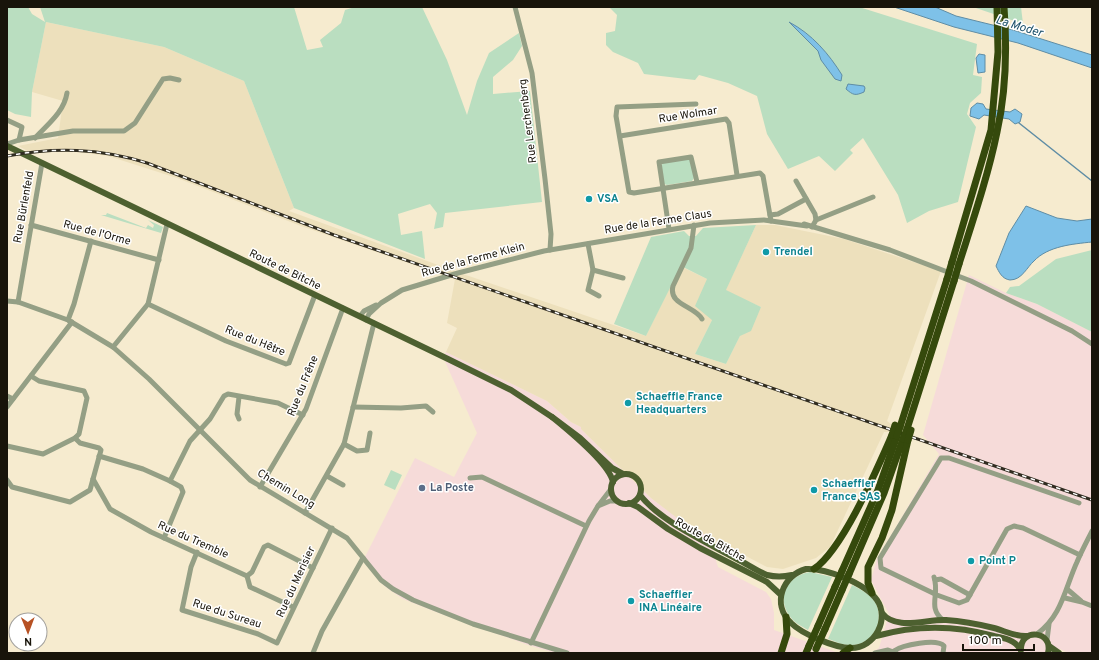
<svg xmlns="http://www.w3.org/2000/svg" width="1099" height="660" font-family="Overpass,sans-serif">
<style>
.commercial{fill:#f6dbd9}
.built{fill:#ede0bc}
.green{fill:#badec0}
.water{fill:#7ec1e8;stroke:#5f8da5}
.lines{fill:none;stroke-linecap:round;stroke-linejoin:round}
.stream{stroke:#5f8da5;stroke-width:1.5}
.minor{stroke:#949f85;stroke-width:5}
.major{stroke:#4d6030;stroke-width:6}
.highway{stroke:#35490c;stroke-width:7}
.rail-casing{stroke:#302c20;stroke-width:3}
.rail{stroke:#fff;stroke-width:1.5;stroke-dasharray:4.5;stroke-linecap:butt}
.highway-bridge{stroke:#35490c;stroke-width:7}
.culture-dot{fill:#0f9aa8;stroke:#fff;stroke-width:1.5}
.service-dot{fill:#5c6f8a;stroke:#fff;stroke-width:1.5}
.labels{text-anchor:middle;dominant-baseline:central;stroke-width:3;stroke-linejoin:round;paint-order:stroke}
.street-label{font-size:11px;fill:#18140a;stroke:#fff}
.culture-label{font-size:11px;font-weight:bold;fill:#0d838f;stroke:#fff;text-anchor:start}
.service-label{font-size:11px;font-weight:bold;fill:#4e5e75;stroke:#fff;text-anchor:start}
.water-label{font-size:12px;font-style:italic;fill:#1a4f69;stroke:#fff}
</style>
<rect width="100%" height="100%" fill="#f6ebcf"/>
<g class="commercial">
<path d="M969 275 1006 293 1037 304 1092 332V653H1068L1060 649 1048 653H871L879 648 889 614 871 580 877 559 939 454 923 435Z"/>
<path d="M446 352 547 401 571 422 581 427V429L651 498 685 523 708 536 718 567 766 592 771 599 774 613V630L839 653H555L528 645 436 612 403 599 387 588 379 581 365 557 415 458 454 477 477 433 443 357Z"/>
</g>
<path class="built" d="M46 22 164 47 244 81 294 208 289 211 463 274 646 336 680 266 707 279 712 320 695 354 726 364 740 336 761 307 725 291 756 225H775L844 239 941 271 887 421 891 424 889 432H884L830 547 816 558 783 569 767 567 685 524 651 498 581 429V427L571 422 547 401 446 352 457 328 447 323 455 279 301 226 177 178 108 156 71 151 32 153 18 146 58 138 63 101 32 92Z"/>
<g class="green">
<path d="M7 7H28L32 14 45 22 40 7H294L307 50 323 47 320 40 341 23 345 10 355 7H422L447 60 467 115 477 81 489 53 519 33 522 46 513 60 493 77V94L530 91 542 202 445 213 443 227 434 229 437 213 430 204 398 214 401 235 422 231 425 259 294 208 244 81 164 47 46 22 32 92 31 117 15 114 7 110Z"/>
<path d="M609 7H859L977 44 973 75 982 77 981 93 970 103 967 114 976 127 958 202 929 211 907 223 898 195 863 138 850 150 853 153 835 171 819 156 788 169 767 134 757 96 728 83 699 75 695 80 644 74 638 63 613 52 606 45V33L615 31 617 15Z"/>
<path d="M973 7H1021L1023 24Z"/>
<path d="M688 159 691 161 694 178 692 181 667 185 664 184 661 166 663 163Z"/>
<path d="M107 213 146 228 148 225 153 228 154 225 148 220 163 227 161 233 101 215H106Z"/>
<path d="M756 225 726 290 761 307 751 331 740 336 726 364 695 354 712 320 695 306 707 279 681 266 646 336 614 324 651 237 684 231 689 236H696L703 228Z"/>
<path d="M1092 250V332L1037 304 1006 293 1010 287 1019 286 1056 259Z"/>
<path d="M391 470 402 475 395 490 384 485Z"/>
<path d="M810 572 832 577 808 630C801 626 794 623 789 615 776 596 789 575 810 572Z"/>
<path d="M852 585C860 589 870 594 875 602 886 621 872 647 849 645 841 645 835 641 828 639Z"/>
</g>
<g class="water">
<path d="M894 7H935L956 16 1013 30 1092 55V68L1018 43 954 27Z"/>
<path d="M789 22C812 34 829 54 842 75L841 81 835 79 821 60 818 51Z"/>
<path d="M979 54 985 55V72L978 73 976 58Z"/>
<path d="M848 84 864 86 865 88 864 92C855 96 853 95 846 89Z"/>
<path d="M977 103 983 104 986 109 1010 112 1015 109 1022 114 1020 122 1015 124 1009 119 984 115 979 119 970 116 971 108Z"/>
<path d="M1026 206 1057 218 1077 221 1092 219V242C1073 244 1048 246 1034 261 1027 267 1022 280 1010 280 1002 279 999 272 996 266L1009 233Z"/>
</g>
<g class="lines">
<path class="stream" d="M1019 123 1092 181"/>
<g class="minor">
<path d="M515 7 532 73 545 179 551 234 550 250"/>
<path d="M696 104 617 107 616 116 629 192 634 193 760 173 763 176 771 221"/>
<path d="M7 120 22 127 19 140"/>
<path d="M620 136 726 119 729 123 737 175"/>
<path d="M35 138C48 124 64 112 67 93"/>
<path d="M7 144 19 140 73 131H124L135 123 163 79 170 78 179 80"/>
<path d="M796 181 815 214 816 220"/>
<path d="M770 215 778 214 806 199"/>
<path d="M804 224 890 250 971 281 1072 331 1092 344"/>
<path d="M31 225 159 260"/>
<path d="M694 225 691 248 673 286C668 305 695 306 702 319"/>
<path d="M812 227 816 220 873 197"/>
<path d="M669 229 659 162 691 157 697 182"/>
<path d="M588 244 593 270 588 290 599 296"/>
<path d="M593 270 623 278"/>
<path d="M7 301 18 302 68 320 113 347 149 379 250 480 347 538 381 580 393 589 413 600 473 624 567 653"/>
<path d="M18 302 42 163"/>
<path d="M148 304 226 341 286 364 289 363 315 295"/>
<path d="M360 316 364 311 376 305"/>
<path d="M68 320 74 304 91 241"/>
<path d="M366 320 369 314 381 303 402 290 458 273 544 251 710 223 764 220 807 226"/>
<path d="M113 347 148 304 167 224"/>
<path d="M7 396 13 399"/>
<path d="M239 397 237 414 239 419"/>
<path d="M7 407 72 322"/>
<path d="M353 407 401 408 426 406 433 412"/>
<path d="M344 444 357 451 367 450 370 433"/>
<path d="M7 446 43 454 75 438 79 434 87 398 84 391 39 381 31 376"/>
<path d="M99 456 143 469 170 481"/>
<path d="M327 476 343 485"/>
<path d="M470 478 482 477 586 526"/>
<path d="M93 479 110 509 151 532 247 576 250 587 293 607"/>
<path d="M7 480 12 487 70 502 90 490 101 450 99 448 80 443 75 438"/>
<path d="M260 487 306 409 343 308"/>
<path d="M611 489 598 506 610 501H617"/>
<path d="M1079 503 949 458H941L880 558 881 568 937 595 959 603 967 600 1007 529 1014 526 1023 528 1080 555"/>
<path d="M305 513 344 444 374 323"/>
<path d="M164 538 183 492 181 487 170 481 190 441 210 419 224 396 228 394 278 403 303 415"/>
<path d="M197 552 191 567 182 610 258 634 277 643 332 528"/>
<path d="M247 576 252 572 264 547 268 545 313 568"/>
<path d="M934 577C940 595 927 607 943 620"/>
<path d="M935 580 941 579 970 595"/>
<path d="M1067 589 1081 601"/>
<path d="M1065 598 1082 602 1092 606"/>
<path d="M1037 634C1062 616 1065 588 1077 562 1081 552 1087 541 1092 531"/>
<path d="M1047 640 1049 624"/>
<path d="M531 643 589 521 598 506"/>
<path d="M894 651C902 645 937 638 944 646L943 653"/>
<path d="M313 653 322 631 363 558"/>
<path d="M875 653 888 650 896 653"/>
</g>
<g class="major">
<path d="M7 146 448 359 511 390 552 417"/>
<circle cx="626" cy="489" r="15"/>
<path d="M613 482C609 463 568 430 552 417L580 438 612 468 623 474"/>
<path d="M640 495C660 521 708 543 737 559 747 564 757 571 767 575 775 577 783 577 792 575"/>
<path d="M629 503 638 507 668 529 700 548 767 582 780 594"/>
<path d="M806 569C826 568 865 583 877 600 890 619 875 648 851 648 835 648 802 634 791 623 771 604 783 575 806 569Z"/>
<path d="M882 613C896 631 926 619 946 620 962 621 978 624 994 628 1005 631 1016 637 1027 636"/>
<path d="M876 636C915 625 955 625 994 636 1004 638 1015 640 1020 649"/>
<path d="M1049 646 1059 653"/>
<path d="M1021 650C1020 627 1054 631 1048 653"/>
</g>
<g class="highway">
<path d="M952 262 991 130 998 52 997 7"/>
<path d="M959 264C973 220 988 176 997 132 1006 92 1007 47 1004 7"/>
<path d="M900 427 947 279"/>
<path d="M907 429 954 281"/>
<path d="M814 569C843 549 877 469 892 435"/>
<path d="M842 571 878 490 897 436"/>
<path d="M849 574 884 493 903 439"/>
<path d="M872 593 868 583V567L882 538 892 510 908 440"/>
<path d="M818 626 835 587"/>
<path d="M825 629 842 590"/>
<path d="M781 653 787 634 786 617"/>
<path d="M806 653 809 646"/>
<path d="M843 653 850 648"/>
</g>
<g class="rail-casing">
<path id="rail" d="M7 156C55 147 99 148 147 163L334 235 1092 500"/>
</g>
<use href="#rail" class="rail"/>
<g class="highway-bridge">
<path d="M947 279 952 262"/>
<path d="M954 281 959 264"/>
<path d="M892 435 895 425"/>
<path d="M897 436 900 427"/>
<path d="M903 439 907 429"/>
<path d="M908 440 911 430"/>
<path d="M835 587 842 571"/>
<path d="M842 590 849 574"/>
<path d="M809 646 818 626"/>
<path d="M816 649 825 629"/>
</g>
</g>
<g class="culture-dot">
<circle cx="589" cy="199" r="4"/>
<circle cx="766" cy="252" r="4"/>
<circle cx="628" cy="403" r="4"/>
<circle cx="814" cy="490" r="4"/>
<circle cx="971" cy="561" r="4"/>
<circle cx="631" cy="601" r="4"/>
</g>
<circle class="service-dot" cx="422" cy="488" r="4"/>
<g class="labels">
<g class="street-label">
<text transform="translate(688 115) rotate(-9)">Rue Wolmar</text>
<text transform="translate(528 121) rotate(-97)">Rue Lerchenberg</text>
<text transform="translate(24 207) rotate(-80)">Rue Bürlenfeld</text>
<text transform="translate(658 222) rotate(-9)">Rue de la Ferme Claus</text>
<text transform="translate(97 233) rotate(15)">Rue de l'Orme</text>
<text transform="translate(473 260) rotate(-15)">Rue de la Ferme Klein</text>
<text transform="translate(285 270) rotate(26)">Route de Bitche</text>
<text transform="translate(255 341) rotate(22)">Rue du Hêtre</text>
<text transform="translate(303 386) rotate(-68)">Rue du Frêne</text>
<text transform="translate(286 489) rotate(31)">Chemin Long</text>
<text transform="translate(193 540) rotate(24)">Rue du Tremble</text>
<text transform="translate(710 540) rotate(29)">Route de Bitche</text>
<text transform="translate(296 582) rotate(-65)">Rue du Merisier</text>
<text transform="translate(227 614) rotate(18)">Rue du Sureau</text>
</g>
<g class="culture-label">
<text x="597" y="199">VSA</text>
<text x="774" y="252">Trendel</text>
<text x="636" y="397">Schaeffle France<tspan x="636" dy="13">Headquarters</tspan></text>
<text x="822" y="484">Schaeffler<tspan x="822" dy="13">France SAS</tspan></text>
<text x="979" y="561">Point P</text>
<text x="639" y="595">Schaeffler<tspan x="639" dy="13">INA Linéaire</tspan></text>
</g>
<g class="service-label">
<text x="430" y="488">La Poste</text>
</g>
<g class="water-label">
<text transform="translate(1019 27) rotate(17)">La Moder</text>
</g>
</g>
<rect width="1099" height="660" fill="none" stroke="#18140a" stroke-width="16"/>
<g transform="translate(28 632) rotate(179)"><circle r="19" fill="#ffffff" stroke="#a3a19d"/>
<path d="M0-3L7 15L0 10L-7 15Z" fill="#b75123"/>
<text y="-6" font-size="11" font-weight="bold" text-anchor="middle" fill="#18140a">N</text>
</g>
<path d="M963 644v6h71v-6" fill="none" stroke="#18140a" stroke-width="2"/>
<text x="969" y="644" font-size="12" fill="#18140a" stroke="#ffffff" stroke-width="3" paint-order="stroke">100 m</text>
</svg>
